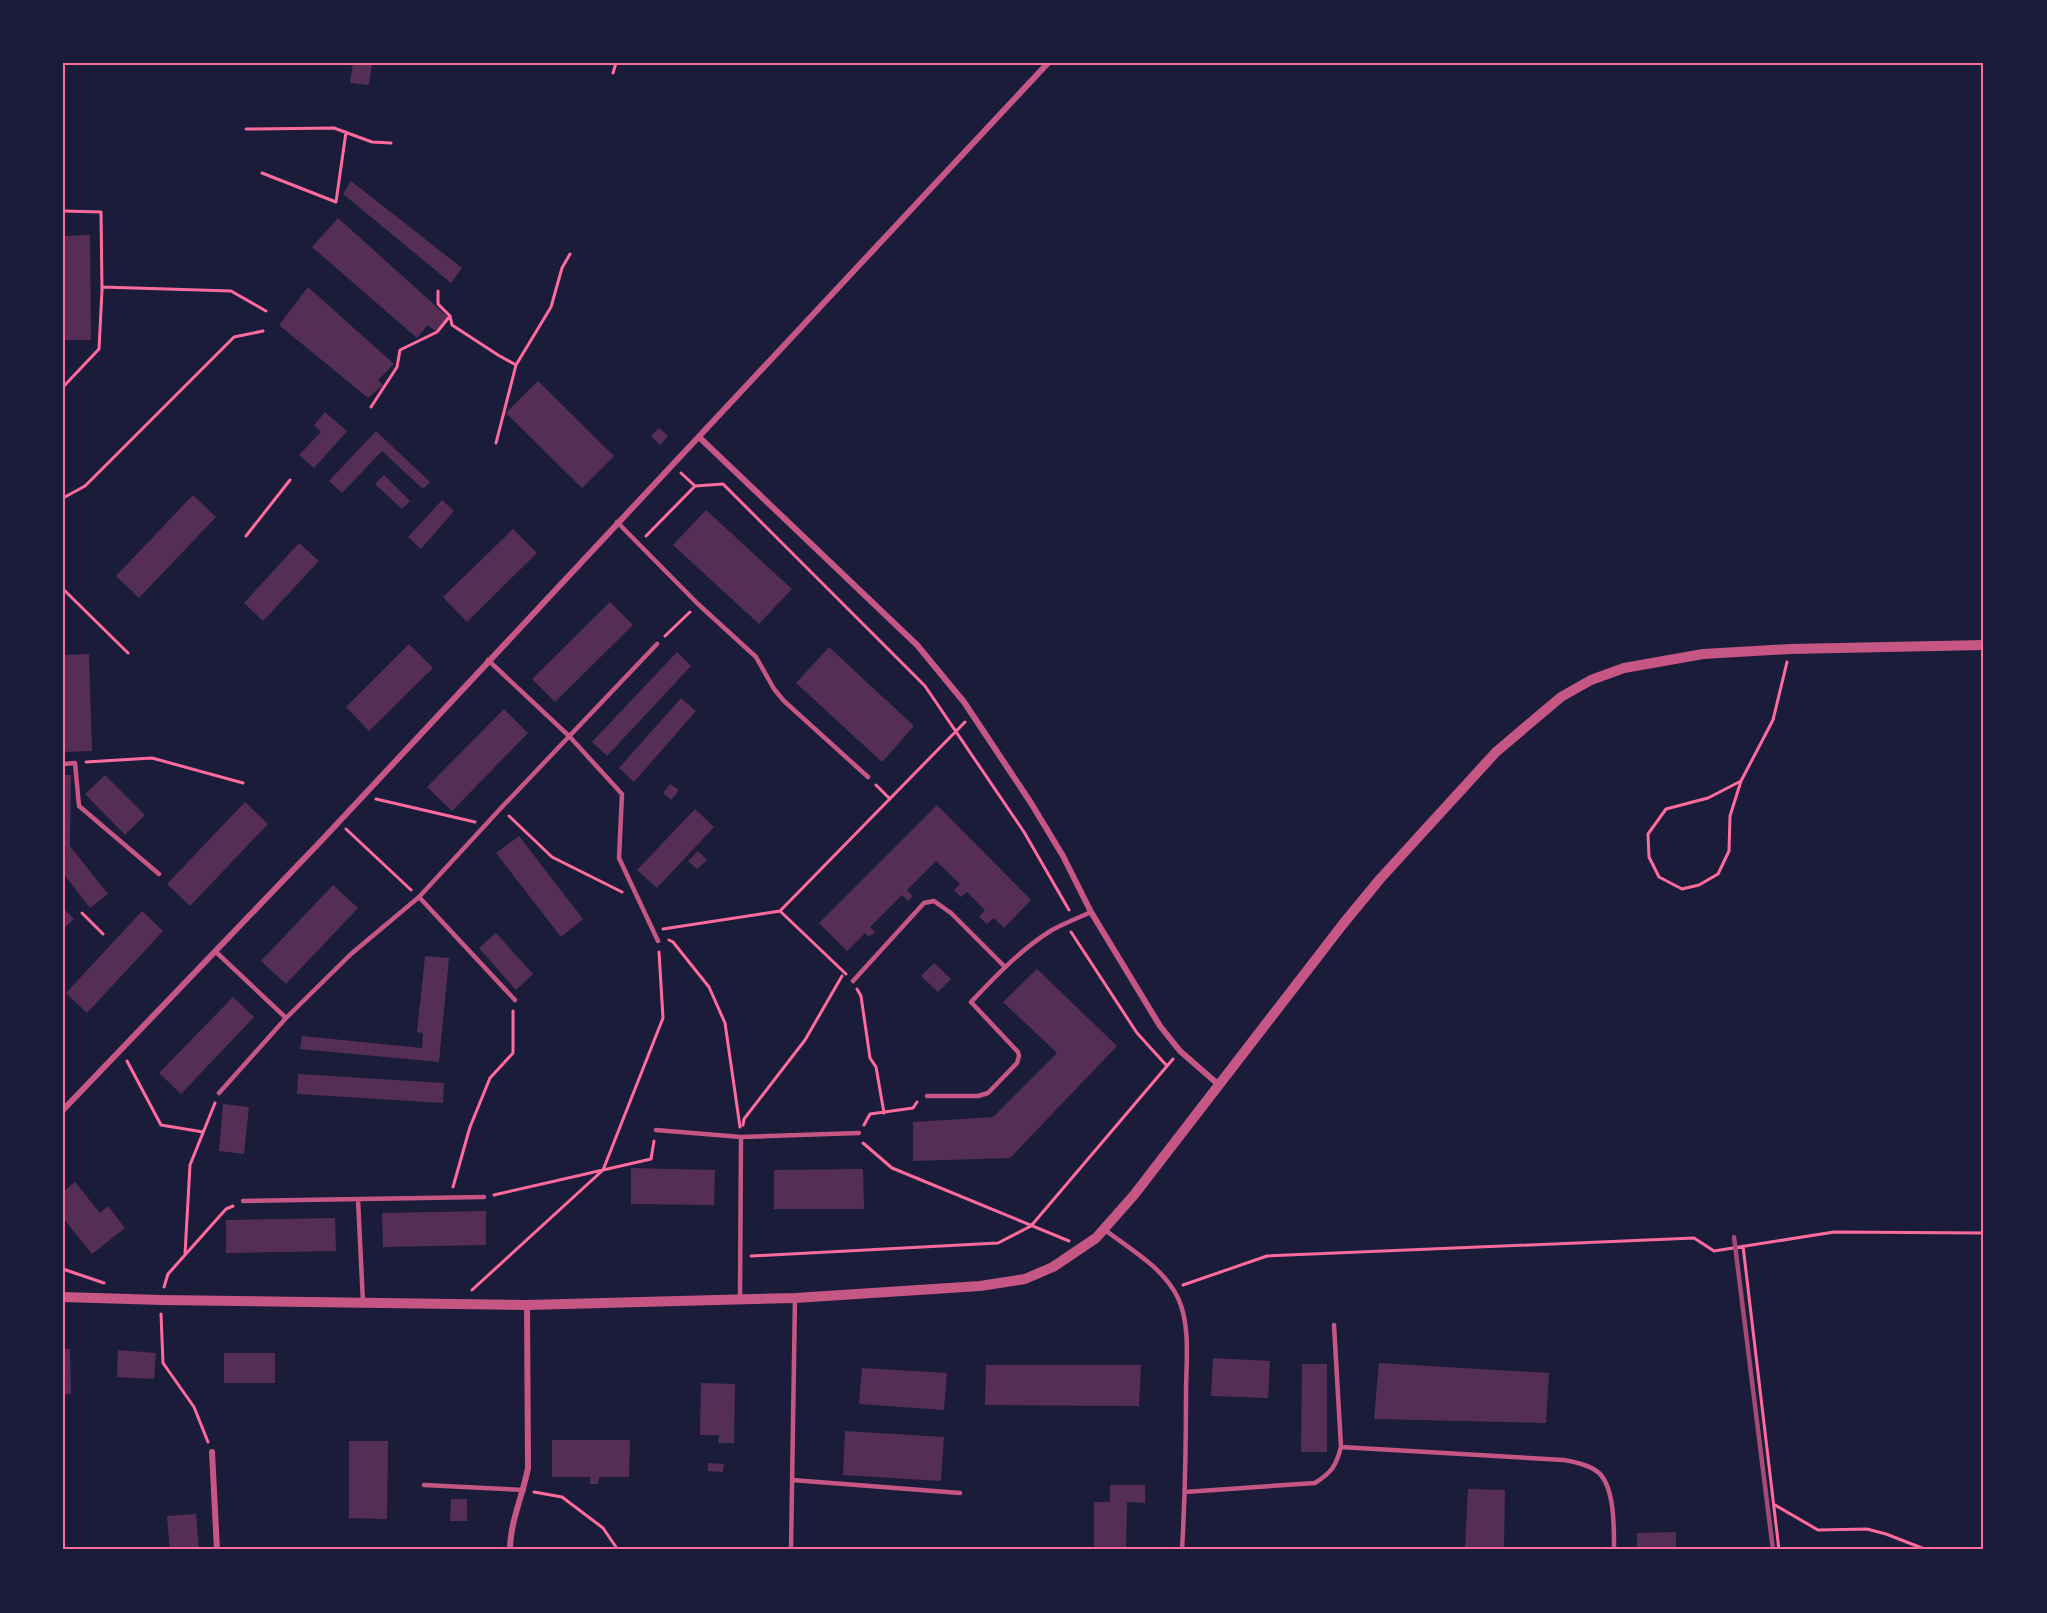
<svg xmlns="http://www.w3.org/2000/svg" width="2047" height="1613" viewBox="0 0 2047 1613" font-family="Overpass,sans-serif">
	<rect width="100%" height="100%" fill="#1b1b3a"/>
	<path fill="#542f53" d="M 353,63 L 372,63 L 369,85 L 350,83 Z
		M 351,181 L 462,268 L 451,283 L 343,194 Z
		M 338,218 L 448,317 L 435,331 L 428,325 L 417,338 L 312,247 Z
		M 90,235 L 91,340 L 63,340 L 63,236 Z
		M 308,287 L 394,364 L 378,380 L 383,385 L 368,398 L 279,325 Z
		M 538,381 L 614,456 L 582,488 L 506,413 Z
		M 325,412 L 347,431 L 314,468 L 299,455 L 321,432 L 314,425 Z
		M 659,428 L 668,436 L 660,445 L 651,436 Z
		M 376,431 L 430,482 L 423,489 L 382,451 L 342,493 L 329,481 Z
		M 384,475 L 410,501 L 402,509 L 375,484 Z
		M 193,495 L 216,517 L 139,598 L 116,576 Z
		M 442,500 L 454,511 L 421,549 L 408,537 Z
		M 706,510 L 792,589 L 759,624 L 673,545 Z
		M 513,529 L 537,553 L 467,622 L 443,597 Z
		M 299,543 L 319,561 L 263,621 L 244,603 Z
		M 610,602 L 633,625 L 555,702 L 532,679 Z
		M 409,644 L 433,668 L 369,731 L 346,707 Z
		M 829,647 L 914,726 L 882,762 L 796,683 Z
		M 677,652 L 691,666 L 607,756 L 592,742 Z
		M 89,654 L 92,751 L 63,752 L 63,655 Z
		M 681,698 L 696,711 L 634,782 L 619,768 Z
		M 504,709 L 528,733 L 452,811 L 427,787 Z
		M 63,775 L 71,775 L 70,846 L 108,894 L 90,908 L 63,873 Z
		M 105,775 L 145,815 L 125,835 L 85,794 Z
		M 670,784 L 679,790 L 671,800 L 663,793 Z
		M 245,802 L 268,824 L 190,906 L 167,884 Z
		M 937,805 L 1031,900 L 1004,928 L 994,918 L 987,924 L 979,917 L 985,910 L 967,892 L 961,897 L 954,890 L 960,884 L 936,861 L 907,890 L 913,896 L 908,901 L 902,895 L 870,927 L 875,932 L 869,937 L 865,933 L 847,951 L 819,923 Z
		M 695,809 L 714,827 L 657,888 L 637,870 Z
		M 519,836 L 583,919 L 561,937 L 496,853 Z
		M 698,851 L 707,860 L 697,869 L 688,861 Z
		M 333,885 L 358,908 L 286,984 L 261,961 Z
		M 63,908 L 74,919 L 63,929 Z
		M 142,911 L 163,931 L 87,1013 L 66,993 Z
		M 496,933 L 533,974 L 516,990 L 479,948 Z
		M 425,956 L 449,958 L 439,1062 L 300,1049 L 302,1036 L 422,1048 L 423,1033 L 417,1032 Z
		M 934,963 L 951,979 L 938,992 L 921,976 Z
		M 1037,969 L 1117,1046 L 1010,1158 L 913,1161 L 913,1122 L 993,1117 L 1057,1053 L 1003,1002 Z
		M 233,997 L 254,1017 L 181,1094 L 159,1073 Z
		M 298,1074 L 444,1083 L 443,1103 L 297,1094 Z
		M 223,1104 L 249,1107 L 244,1154 L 219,1151 Z
		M 631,1168 L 715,1170 L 714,1205 L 631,1204 Z
		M 863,1169 L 864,1209 L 774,1209 L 774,1170 Z
		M 75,1182 L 100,1213 L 108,1206 L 125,1228 L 92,1254 L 63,1218 L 63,1192 Z
		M 486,1211 L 486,1245 L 383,1247 L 382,1213 Z
		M 335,1218 L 336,1251 L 226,1253 L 226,1220 Z
		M 63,1349 L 70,1349 L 71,1394 L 63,1394 Z
		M 118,1350 L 156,1353 L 154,1379 L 117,1377 Z
		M 224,1353 L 275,1353 L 275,1383 L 224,1383 Z
		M 1213,1358 L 1270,1361 L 1268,1398 L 1211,1396 Z
		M 1379,1363 L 1549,1373 L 1546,1423 L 1374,1419 Z
		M 1302,1364 L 1327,1364 L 1327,1452 L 1301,1452 Z
		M 986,1365 L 1141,1365 L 1139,1406 L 985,1405 Z
		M 862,1368 L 947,1373 L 944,1410 L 859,1404 Z
		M 701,1383 L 735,1384 L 734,1443 L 718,1443 L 719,1435 L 700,1435 Z
		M 845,1431 L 944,1437 L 941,1481 L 843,1475 Z
		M 552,1440 L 630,1440 L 629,1477 L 599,1477 L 598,1484 L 590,1484 L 590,1477 L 552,1477 Z
		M 349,1441 L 388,1441 L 387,1519 L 349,1518 Z
		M 708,1463 L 724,1464 L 723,1472 L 708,1471 Z
		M 1110,1485 L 1145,1485 L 1145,1503 L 1127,1502 L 1126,1550 L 1094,1550 L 1094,1502 L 1110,1502 Z
		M 1468,1489 L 1505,1490 L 1504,1550 L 1465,1550 Z
		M 451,1499 L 467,1499 L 467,1521 L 450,1521 Z
		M 196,1514 L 199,1550 L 170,1550 L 167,1516 Z
		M 1676,1532 L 1676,1550 L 1637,1550 L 1637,1533 Z"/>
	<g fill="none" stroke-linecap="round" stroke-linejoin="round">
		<path stroke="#ff6b9d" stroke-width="3" d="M 613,73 L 616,63
			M 246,129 L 334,128 L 372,142 L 391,143
			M 262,173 L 336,202 L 346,132
			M 63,211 L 101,212 L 102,290 L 99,349 L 63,387
			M 102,287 L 231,291 L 266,311
			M 438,291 L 438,304 L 450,316 L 452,325 L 498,355 L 516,365
			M 371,407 L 397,367 L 400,350 L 437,332 L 450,316
			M 496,443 L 516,365 L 551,307 L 562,268 L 570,254
			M 681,473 L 695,486
			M 63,498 L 85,486 L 234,337 L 263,331
			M 246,536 L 290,480
			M 646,536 L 695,486 L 723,484 L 925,686 L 1024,832 L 1069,910
			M 63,589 L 128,653
			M 665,636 L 690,612
			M 86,762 L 152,758 L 243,783
			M 1741,781 L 1730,816 L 1729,851 L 1718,874 L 1699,885 L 1682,889 L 1659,877 L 1649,857 L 1648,834 L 1666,809 L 1708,798 L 1741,781 L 1773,720 L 1787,662
			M 876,785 L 890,799
			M 376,799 L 475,822
			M 509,816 L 552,857 L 622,892
			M 346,829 L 411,890
			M 82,913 L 103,934
			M 663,929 L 780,911
			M 1071,932 L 1137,1033 L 1167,1066
			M 669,940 L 673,942 L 709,987 L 725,1023 L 740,1127
			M 846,974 L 780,911 L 965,722
			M 857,989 L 861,996 L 870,1058 L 876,1067 L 884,1113
			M 127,1061 L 161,1125 L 203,1132
			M 743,1125 L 744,1119 L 805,1040 L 842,976
			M 864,1125 L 870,1114 L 913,1108 L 917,1102
			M 863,1143 L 892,1168 L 1069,1241
			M 453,1187 L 470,1127 L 490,1078 L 513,1053 L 513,1011
			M 494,1195 L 651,1159 L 654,1141
			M 1743,1246 L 1779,1550
			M 185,1254 L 190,1165 L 215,1103
			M 751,1256 L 998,1243 L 1031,1226 L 1173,1059
			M 63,1269 L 104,1283
			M 1183,1285 L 1267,1256 L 1694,1238 L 1714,1251 L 1834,1232 L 1984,1233
			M 164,1287 L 168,1274 L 226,1209 L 233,1206
			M 472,1290 L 603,1170 L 663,1018 L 659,952
			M 161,1314 L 163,1363 L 194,1407 L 208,1442
			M 534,1492 L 562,1497 L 603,1528 L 618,1550
			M 1775,1505 L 1818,1530 L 1867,1529 L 1886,1534 L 1927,1550"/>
		<path stroke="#c65784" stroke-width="4.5" d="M 617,522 L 698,604 L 756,657 L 774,689 L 784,701 L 868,777
			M 488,660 L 569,736 L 622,794 L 619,858 L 658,941
			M 63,764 L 75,763 L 79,806 L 159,874
			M 419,897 L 515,1000
			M 215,951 L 286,1018
			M 853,981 L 924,903 L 934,901 L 951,913 L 1005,967
			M 219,1093 L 286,1018 L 351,954 L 419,897 L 501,808 L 657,644
			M 927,1096 L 978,1096 L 988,1093 L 1017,1063 L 1019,1056 L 1018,1052 L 971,1002 C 996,976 1021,949 1052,930 C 1065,923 1078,918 1091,912
			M 656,1130 L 741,1137 L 859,1133
			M 358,1199 L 363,1303
			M 243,1201 L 484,1197
			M 1105,1230 C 1130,1249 1164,1268 1178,1298 C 1191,1326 1186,1364 1186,1394 C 1186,1446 1185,1498 1182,1550
			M 740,1299 L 741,1137
			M 1341,1447 L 1564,1460 C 1576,1462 1590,1465 1599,1473 C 1615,1488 1614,1530 1614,1550
			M 792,1480 L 960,1493
			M 424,1485 L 524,1490
			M 1185,1492 L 1315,1483 C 1332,1472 1336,1466 1341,1447 L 1334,1325
			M 791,1550 L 795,1298"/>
		<path stroke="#c65784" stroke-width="6" d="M 699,437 L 917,645 L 964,702 L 1031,803 L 1063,856 L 1091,912 L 1160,1026 L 1180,1051 L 1219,1085
			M 63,1110 L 321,841 L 1048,63
			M 212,1452 L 217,1550
			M 510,1550 C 510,1522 523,1495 528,1468 L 527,1305"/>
		<path stroke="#c65784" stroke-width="10" d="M 63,1297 L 161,1300 L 527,1305 L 795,1298 L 980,1286 L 1025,1279 L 1053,1267 L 1096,1238 L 1134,1195 L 1343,924 L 1380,879 L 1496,752 L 1561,697 L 1591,680 L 1624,668 L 1703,654 L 1790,649 L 1984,645"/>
		<path stroke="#a44b75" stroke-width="4.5" d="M 1734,1237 L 1773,1550"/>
	</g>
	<rect width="2047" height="1613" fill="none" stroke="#1b1b3a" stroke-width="129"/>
	<rect x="64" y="64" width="1918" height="1484" fill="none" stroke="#ff6b9d" stroke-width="2"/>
</svg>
